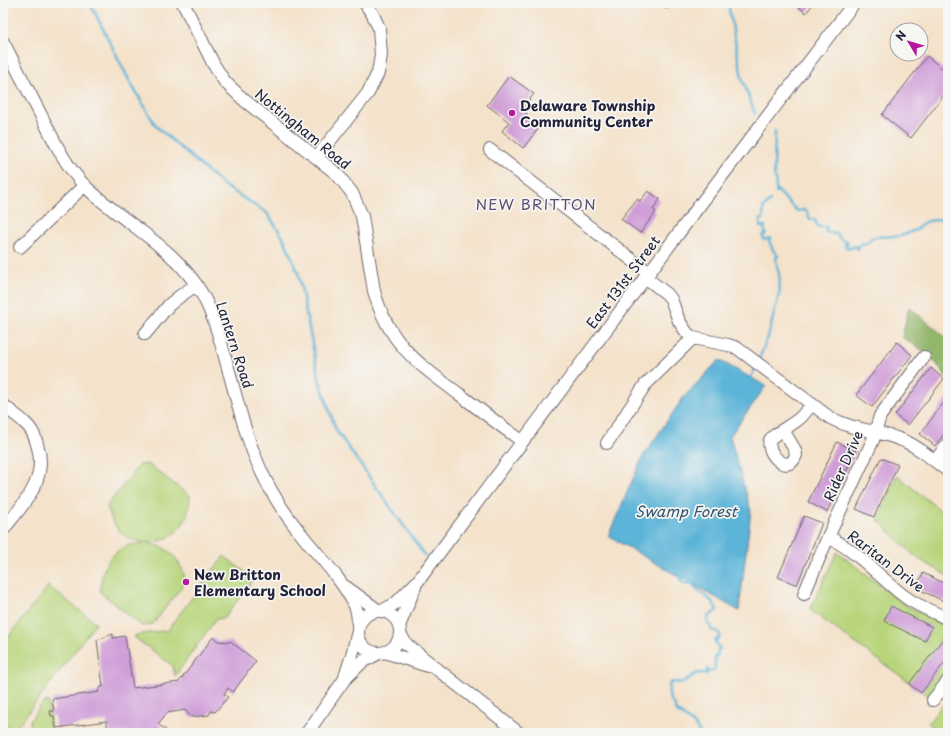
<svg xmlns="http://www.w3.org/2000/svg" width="951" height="736" viewBox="0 0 951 736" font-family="'Playpen Sans',sans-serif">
	<rect width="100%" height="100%" fill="#f6f6f2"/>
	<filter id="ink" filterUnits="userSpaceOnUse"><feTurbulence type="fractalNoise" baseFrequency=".025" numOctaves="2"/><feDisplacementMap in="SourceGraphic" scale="8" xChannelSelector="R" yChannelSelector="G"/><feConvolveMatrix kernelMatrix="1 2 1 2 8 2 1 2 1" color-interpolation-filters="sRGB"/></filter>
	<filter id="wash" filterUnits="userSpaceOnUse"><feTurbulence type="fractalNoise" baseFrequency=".012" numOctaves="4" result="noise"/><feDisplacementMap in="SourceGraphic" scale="16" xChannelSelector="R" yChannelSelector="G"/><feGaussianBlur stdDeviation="0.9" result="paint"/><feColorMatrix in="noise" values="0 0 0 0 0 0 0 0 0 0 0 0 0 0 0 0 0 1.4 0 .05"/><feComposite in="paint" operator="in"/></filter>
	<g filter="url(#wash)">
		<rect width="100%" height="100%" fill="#f4e2ca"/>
		<path fill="#b8d57b" stroke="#6d7c5b" d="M 148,464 L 190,496 C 189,517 183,532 162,540 C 157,542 152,542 147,543 C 151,544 155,545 159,546 C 175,552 182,566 186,581 L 153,624 L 142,626 L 100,592 C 101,570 107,554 129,545 C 134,544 140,544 145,543 C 141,542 136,541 132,540 C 117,533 111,521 107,506 L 139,465 Z
			M 897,475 L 948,517 L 948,576 L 917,558 L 878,520 Z
			M 837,552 L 905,605 L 948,627 L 948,669 L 928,696 L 810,610 Z
			M 224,556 L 254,579 L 224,618 L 216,619 L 175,676 L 173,666 L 134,637 L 136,635 L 169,630 L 171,625 Z
			M 48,586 L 96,623 L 14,731 L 3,723 L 3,644 Z
			M 948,698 L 948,733 L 942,733 L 928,723 Z
			M 48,701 L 51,733 L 31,733 L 30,720 L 43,703 Z"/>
		<path fill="#92b66b" stroke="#5a6c53" d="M 909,307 L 948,339 L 948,379 C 933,357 924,350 902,337 Z"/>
		<path fill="#5bb4d8" stroke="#3e6b8a" d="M 719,360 L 766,386 L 730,436 L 751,511 L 739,611 L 608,536 L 643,456 L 683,398 Z"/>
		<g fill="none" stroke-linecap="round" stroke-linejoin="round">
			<path stroke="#5bb4d8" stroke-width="2.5" d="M 90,3 L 130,82 L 156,126 L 223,185 L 267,213 L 284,239 L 298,272 L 319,379 L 336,430 L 425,556
				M 728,3 L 742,78 L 755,114
				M 775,131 L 774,170 C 774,178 777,185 776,193
				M 777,190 L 797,211 L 804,210 L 807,212 L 810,219 L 815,220 L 818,227 L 827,227 L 826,232 L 837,234 C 839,238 843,241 847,241 L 848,243 L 845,244 L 846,247 L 850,248 L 856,246 L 858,249 L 860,244 L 868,243 L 870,239 L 876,237 L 900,236 L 918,229 C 922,219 938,220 948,219
				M 759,359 L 768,337 L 780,290 L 779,287 C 782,276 776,268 776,258 L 778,256 L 773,250 L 769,241 L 771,238 L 764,240 L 763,236 L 766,233 L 764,229 L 765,226 L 760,227 L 760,220 L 763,219 C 763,215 764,211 763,208 L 770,201
				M 750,379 L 756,367
				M 681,575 L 680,580 L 685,584 L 691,584 C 699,593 713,598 717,610 L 708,617 L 708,624 L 712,627 L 711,630 L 716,631 L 720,634 L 720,637 L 715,641 L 720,649 L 717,651 L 718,655 L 715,657 L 715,668 L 711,672 L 707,669 L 707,674 C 692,670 693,679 683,682 C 678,683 676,681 670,683 C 668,691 668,701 675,705 L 675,710 L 694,724 L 700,733"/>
		</g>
		<g id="blocks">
			<path fill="#cf9dd8" d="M 659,3 L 672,3 L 667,9 Z
				M 796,3 L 814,3 L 806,13 L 795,4 Z
				M 927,56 L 948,73 L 948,90 L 911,138 L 882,115 Z
				M 509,76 L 534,94 L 525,105 L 528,122 L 538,129 L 523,148 L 502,131 L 509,122 L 487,105 Z
				M 648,191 L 660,199 L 653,210 L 656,212 L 640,233 L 621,219 L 637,199 L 640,201 Z
				M 897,342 L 912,355 L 872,407 L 856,395 Z
				M 931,368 L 944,379 L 908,425 L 895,415 Z
				M 948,397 L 948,429 L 935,446 L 920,434 Z
				M 837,442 L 856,451 L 827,512 L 808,502 Z
				M 881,458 L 898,465 L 874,517 L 856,509 Z
				M 804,516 L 822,523 L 797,585 L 778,577 Z
				M 923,573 L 948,585 L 948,603 L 916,588 Z
				M 891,606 L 932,627 L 925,641 L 884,621 Z
				M 948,632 L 948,658 L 921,693 L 909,684 Z
				M 113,634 L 113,638 L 125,636 L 133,688 L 179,682 L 213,637 L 218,641 L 229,642 L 230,641 L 256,661 L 233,692 L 228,688 L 224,694 L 228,697 L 215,712 L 211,711 L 209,715 L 191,717 L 185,710 L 167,713 L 158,724 L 167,731 L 165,733 L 110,733 L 109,727 L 107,727 L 107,721 L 56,728 L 54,716 L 51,716 L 50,711 L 54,711 L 52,699 L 99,692 L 98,691 L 102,686 L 103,687 L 97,640 Z"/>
		</g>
	</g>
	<g filter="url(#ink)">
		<use href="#blocks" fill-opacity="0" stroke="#6c656d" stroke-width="1"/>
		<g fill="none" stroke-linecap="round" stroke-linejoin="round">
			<defs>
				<path id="minor" d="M 183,3 L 214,65 L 225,82 L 244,100 L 337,174 L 352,193 L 362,216 L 374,291 C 388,343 417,363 459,394 C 480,410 501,426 522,441
					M 3,42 C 17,69 31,96 45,123 C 56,145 67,167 84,185 C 122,223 175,246 202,294 C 213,314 219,336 225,357 C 238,403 248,451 272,492 C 280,506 288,518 298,530 C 317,555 341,577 355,606 C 358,612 358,620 358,627
					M 490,150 L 649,273
					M 317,157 L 368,93 L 378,73 L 381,55 L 379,28 L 373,15 L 365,3
					M 20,247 L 85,185
					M 645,277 L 667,294 L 671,299 L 679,321 L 687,333 L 693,338 L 728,345 L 737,348 L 829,417 C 851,430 876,430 899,439 C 917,445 933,460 948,471
					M 145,334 L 169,305 L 180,296 L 196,285
					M 3,405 C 10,411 18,416 25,423 C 31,428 35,436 37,444 C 49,480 23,504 3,530
					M 783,430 L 795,450 L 796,455 C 788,477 765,452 770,440 C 772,435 794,424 800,418 C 804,414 808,409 812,404
					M 607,443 L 645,385 L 693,338
					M 935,461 L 948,444
					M 828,537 C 859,552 878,576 904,596 C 917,606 934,612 948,619
					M 346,587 L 379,611
					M 804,594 L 828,537 L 873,440 L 880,416 L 924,357
					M 382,611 L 396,603 L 418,581 L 696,210 L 854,3
					M358 632a21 21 0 1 1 42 0a21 21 0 1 1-42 0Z
					M 399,626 L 415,587
					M 400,634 L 407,645 L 437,669 L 519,733
					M 385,652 L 428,666
					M 345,677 L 352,655 L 358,631
					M 933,700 L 948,681
					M 307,733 L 344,680 L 362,662 L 379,653"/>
			</defs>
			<use href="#minor" stroke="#6c656d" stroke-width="14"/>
			<use href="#minor" stroke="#fff" stroke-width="12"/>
		</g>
	</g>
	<g fill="#b5179e" stroke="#f6f6f2" stroke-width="1.5">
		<circle cx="512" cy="113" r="4"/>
		<circle cx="186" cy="582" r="4"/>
	</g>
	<g text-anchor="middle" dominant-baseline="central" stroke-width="3.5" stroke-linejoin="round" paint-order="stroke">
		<g font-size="14" font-weight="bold" fill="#22223b" stroke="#f6f6f2" text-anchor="start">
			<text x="520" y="105">Delaware Township<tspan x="520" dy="16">Community Center</tspan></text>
			<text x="194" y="574">New Britton<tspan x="194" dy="16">Elementary School</tspan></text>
		</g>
		<g font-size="14" fill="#22223b" stroke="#f6f6f2">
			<text transform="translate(303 129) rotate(39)">Nottingham Road</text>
			<text transform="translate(623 282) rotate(-53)">East 131st Street</text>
			<text transform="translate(235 345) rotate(72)">Lantern Road</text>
			<text transform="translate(843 466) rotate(-66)">Rider Drive</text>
			<text transform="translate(886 561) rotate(37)">Raritan Drive</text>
		</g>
		<g font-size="15" letter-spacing="1" fill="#5f4d72" stroke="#f6f6f2">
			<text x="536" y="203">NEW BRITTON</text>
		</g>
		<g font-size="15" font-style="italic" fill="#365572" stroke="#f6f6f2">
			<text x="686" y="510">Swamp Forest</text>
		</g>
	</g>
	<rect width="951" height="736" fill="none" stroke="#f6f6f2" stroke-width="16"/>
	<g transform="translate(909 42) rotate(308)"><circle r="19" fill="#f6f6f2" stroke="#a1a1a9"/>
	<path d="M0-3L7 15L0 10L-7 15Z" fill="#b5179e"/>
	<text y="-6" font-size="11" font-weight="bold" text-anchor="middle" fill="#22223b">N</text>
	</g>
</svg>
